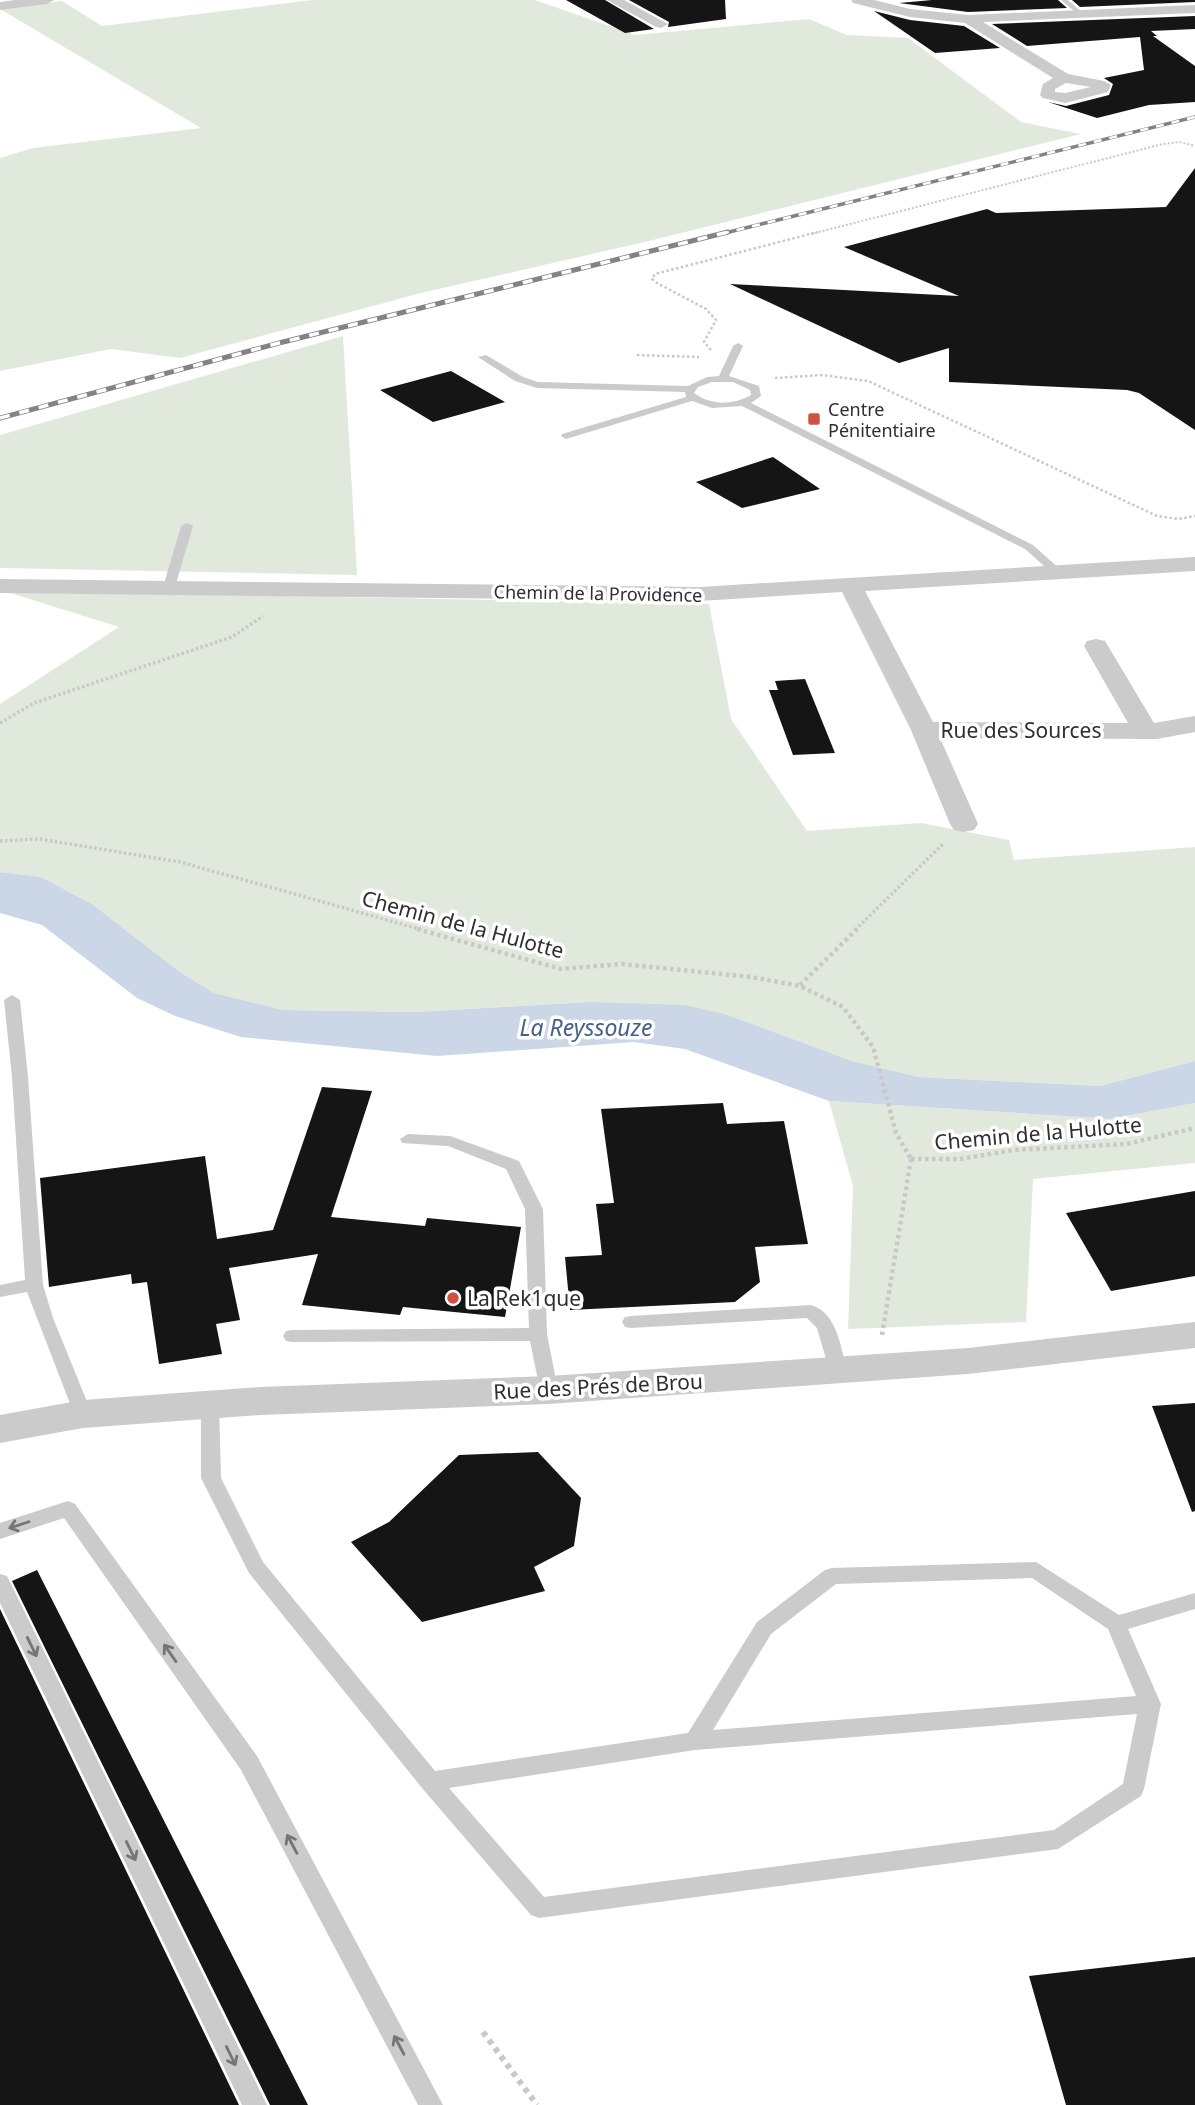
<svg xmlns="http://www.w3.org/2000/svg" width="1195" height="2105" viewBox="0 0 1195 2105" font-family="'Noto Sans',sans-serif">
	<rect width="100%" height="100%" fill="#fff"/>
	<path fill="#e1e9dd" d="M 312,0 L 535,0 L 635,35 L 809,19 L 847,35 L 908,38 L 1021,122 L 1081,134 L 649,241 L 421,293 L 180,358 L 111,349 L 0,371 L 0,158 L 33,148 L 201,128 L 0,9 L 62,1 L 102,26 Z
		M 343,336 L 357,575 L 0,568 L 0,435 Z
		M 4,591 L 709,604 L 731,719 L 807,831 L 921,823 L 1009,840 L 1014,860 L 1195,847 L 1195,1061 L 1100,1086 L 919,1077 L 852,1061 L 728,1015 L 589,1002 L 417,1012 L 283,1010 L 214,993 L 180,972 L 92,904 L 41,877 L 0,872 L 0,704 L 119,627 Z
		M 829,1101 L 1110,1119 L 1195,1103 L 1195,1163 L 1033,1179 L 1026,1322 L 848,1329 L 853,1186 Z"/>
	<path fill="#cbd7e7" d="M 0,872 L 41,877 L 92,904 L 180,972 L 214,993 L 283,1010 L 417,1012 L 589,1002 L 685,1005 L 728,1015 L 852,1061 L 919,1077 L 1100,1086 L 1195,1061 L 1195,1103 L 1110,1119 L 829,1101 L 685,1049 L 634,1042 L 437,1056 L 241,1037 L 175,1016 L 137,998 L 42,925 L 0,913 Z"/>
	<path fill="#151515" d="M 566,0 L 605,0 L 654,29 L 625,33 Z
		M 629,0 L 725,0 L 726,19 L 668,27 L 669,22 Z
		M 932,0 L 1058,0 L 1067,8 L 968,12 L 899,3 Z
		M 1072,0 L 1195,0 L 1195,2 L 1080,7 Z
		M 874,11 L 910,20 L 964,26 L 1000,48 L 935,53 Z
		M 1195,16 L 1195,29 L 1151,31 L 1157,36 L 1153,36 L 1195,66 L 1195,102 L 1149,105 L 1097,118 L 1048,102 L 1066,106 L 1109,95 L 1113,84 L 1104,78 L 1144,70 L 1140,37 L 1027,46 L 992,24 Z
		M 1195,168 L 1195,430 L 1139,393 L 1127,390 L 949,382 L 949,348 L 899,363 L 730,284 L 959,296 L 844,247 L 987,209 L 996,213 L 1166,207 Z
		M 451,371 L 505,402 L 433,422 L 380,390 Z
		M 773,457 L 820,489 L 742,508 L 696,482 Z
		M 805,679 L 835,753 L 793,755 L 769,690 L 778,690 L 775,681 Z
		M 322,1087 L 372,1091 L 331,1217 L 425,1226 L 427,1218 L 521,1227 L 505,1317 L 403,1307 L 400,1315 L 302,1305 L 318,1254 L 229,1268 L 240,1320 L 216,1324 L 222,1354 L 159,1364 L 147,1282 L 132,1284 L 131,1274 L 49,1287 L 40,1178 L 205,1156 L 217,1239 L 273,1230 Z
		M 723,1103 L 727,1124 L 784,1121 L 808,1244 L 755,1247 L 760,1282 L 735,1302 L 570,1310 L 565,1257 L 602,1255 L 596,1204 L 614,1203 L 601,1109 Z
		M 1195,1191 L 1195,1276 L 1111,1291 L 1066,1213 Z
		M 1195,1403 L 1195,1511 L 1192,1512 L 1152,1406 Z
		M 538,1452 L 581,1498 L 574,1546 L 534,1567 L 545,1591 L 422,1622 L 351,1542 L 389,1522 L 459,1455 Z
		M 37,1570 L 308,2105 L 270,2105 L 12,1581 Z
		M 0,1609 L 239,2105 L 0,2105 Z
		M 1195,1957 L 1195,2105 L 1066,2105 L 1029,1976 Z"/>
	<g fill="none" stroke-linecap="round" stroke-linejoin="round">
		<path stroke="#c8c8c8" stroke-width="2" stroke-dasharray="2 2" stroke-linecap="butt" d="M 811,234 L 1163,144 L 1179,142 L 1195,146"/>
		<path stroke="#c8c8c8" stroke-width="2.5" stroke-dasharray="2.5 2.5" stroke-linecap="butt" d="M 711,350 L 704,342 L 716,320 L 706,309 L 657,283 L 652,279 L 655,274 L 818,232
			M 637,355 L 699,357
			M 775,378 L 822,375 L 868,381 L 1157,516 L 1178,519 L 1195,516"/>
		<path stroke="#c8c8c8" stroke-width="3.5" stroke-dasharray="2.5 2.5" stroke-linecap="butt" d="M 0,723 L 34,703 L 232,637 L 263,616
			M 0,841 L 39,839 L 180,862 L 423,930
			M 855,930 L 943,844"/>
		<path stroke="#c8c8c8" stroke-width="4.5" stroke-dasharray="3.5 3.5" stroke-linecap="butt" d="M 417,929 L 561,969 L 622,964 L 751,977 L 800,986 L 843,1007 L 873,1047 L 896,1133 L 911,1159
			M 800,985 L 857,929
			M 911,1159 L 960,1159 L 1014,1150 L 1127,1144 L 1195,1128
			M 882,1335 L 911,1159"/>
		<path stroke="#c8c8c8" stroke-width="6" stroke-dasharray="5 5" stroke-linecap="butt" d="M 483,2032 L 537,2105"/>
		<path fill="#cbcbcb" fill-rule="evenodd" d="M 1061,0 L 1068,0 L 1084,14 L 1079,15 Z
			M 738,343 L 743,346 L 729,376 L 759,386 L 761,396 L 751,403 L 1033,545 L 1062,571 L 1062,575 L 1054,575 L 1025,549 L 742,406 L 712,408 L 692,401 L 566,439 L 561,436 L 562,434 L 686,397 L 685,392 L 537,388 L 515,381 L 478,357 L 486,355 L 523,377 L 538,382 L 688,386 L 707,377 L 719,376 L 733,346 ZM 712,382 L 733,382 L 750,390 L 751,395 C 734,405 711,406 694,393 L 698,387 Z
			M 187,523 L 193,526 L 175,587 L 173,589 L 165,589 L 163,587 L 181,526 Z
			M 12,995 L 20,1000 L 28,1077 L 43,1285 L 53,1318 L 92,1414 L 90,1419 L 83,1421 L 76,1419 L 74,1414 L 27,1292 L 0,1297 L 0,1285 L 25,1280 L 12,1077 L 4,1000 Z
			M 408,1134 L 450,1136 L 519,1161 L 543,1209 L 547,1334 L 558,1390 L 556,1395 L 549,1397 L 542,1395 L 540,1390 L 530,1341 L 292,1342 L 286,1341 L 283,1336 L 286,1331 L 292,1330 L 529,1328 L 525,1209 L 506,1169 L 448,1146 L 402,1143 L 400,1139 Z
			M 811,1305 C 837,1312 841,1348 847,1371 L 845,1376 L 831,1376 L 817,1328 L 807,1318 L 631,1328 L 625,1327 L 622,1322 L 625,1317 L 631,1316 Z
			M 210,1397 L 217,1399 L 219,1404 L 221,1478 L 263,1562 L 435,1771 L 688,1733 L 757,1622 L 825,1570 L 832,1568 L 1036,1562 L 1119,1615 L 1195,1593 L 1195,1609 L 1128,1629 L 1161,1704 L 1144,1789 L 1141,1796 L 1058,1849 L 539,1918 L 531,1915 L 422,1788 L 249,1573 L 201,1478 L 201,1404 L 203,1399 ZM 1032,1578 L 1108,1629 L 1136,1696 L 713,1730 L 771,1634 L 836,1584 ZM 1137,1714 L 1123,1784 L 1054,1830 L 544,1897 L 449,1788 L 695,1750 Z
			M 68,1501 L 75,1504 L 257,1756 L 443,2105 L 418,2105 L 241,1770 L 64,1518 L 0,1539 L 0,1523 Z
			M 0,1574 L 7,1576 L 10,1582 L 267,2105 L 242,2105 L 0,1603 Z"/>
		<path fill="#cbcbcb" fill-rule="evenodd" d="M 15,0 L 54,0 L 47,4 L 0,10 L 0,2 Z
			M 607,0 L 624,0 L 668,24 L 661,28 L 656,27 Z
			M 851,0 L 874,0 L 910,9 L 968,15 L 1195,5 L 1195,13 L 983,22 L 1068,74 L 1104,81 L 1111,85 L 1108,92 L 1065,103 L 1043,98 L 1040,95 L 1043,84 L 1053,78 L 965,23 L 910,17 L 853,3 ZM 1066,83 L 1091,87 L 1065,93 L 1055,92 L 1055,89 Z
			M 1195,557 L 1195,571 L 865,591 L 933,722 L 1128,723 L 1084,646 L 1087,641 L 1096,639 L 1105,641 L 1108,646 L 1154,723 L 1195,716 L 1195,732 L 1157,739 L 940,738 L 978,824 L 974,830 L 964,832 L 954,830 L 950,824 L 911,730 L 842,592 L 700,601 L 0,593 L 0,579 L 700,587 Z
			M 1195,1322 L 1195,1348 L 968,1374 L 549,1404 L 261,1415 L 83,1428 L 0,1443 L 0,1415 L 83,1400 L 261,1387 L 549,1376 L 968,1348 Z"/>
		<defs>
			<path id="rail-far1" d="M 721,234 L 1195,117"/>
			<path id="rail" d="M 0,418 L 279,343 L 728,232"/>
		</defs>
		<use href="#rail-far1" stroke="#838383" stroke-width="3.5"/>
		<use href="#rail" stroke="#838383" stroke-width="5"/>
		<use href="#rail-far1" stroke="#fff" stroke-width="2.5" stroke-dasharray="8" stroke-linecap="butt"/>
		<use href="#rail" stroke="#fff" stroke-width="3.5" stroke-dasharray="10" stroke-linecap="butt"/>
	</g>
	<defs><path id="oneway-shaft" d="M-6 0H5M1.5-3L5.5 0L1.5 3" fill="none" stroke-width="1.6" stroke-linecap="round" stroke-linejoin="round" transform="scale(1.75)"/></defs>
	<g stroke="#757575">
		<use href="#oneway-shaft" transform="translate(19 1525) rotate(162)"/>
		<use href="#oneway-shaft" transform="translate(32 1647) rotate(64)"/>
		<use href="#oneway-shaft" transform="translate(170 1653) rotate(-125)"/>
		<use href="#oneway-shaft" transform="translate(292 1844) rotate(-118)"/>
		<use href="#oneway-shaft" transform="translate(131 1851) rotate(64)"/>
		<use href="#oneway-shaft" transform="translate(399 2045) rotate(-118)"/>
		<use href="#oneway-shaft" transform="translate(231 2056) rotate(64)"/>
	</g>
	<g fill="#d05244" stroke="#fff" stroke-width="2.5">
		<rect x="807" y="412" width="14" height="14" rx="3.5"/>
		<circle cx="453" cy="1298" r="7"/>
	</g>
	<g text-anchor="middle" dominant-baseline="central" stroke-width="7" stroke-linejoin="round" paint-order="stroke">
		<g font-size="18" fill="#2e2e2e" stroke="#fff" text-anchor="start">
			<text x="828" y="409">Centre<tspan x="828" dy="21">Pénitentiaire</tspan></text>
		</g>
		<g font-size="18" fill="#2e2e2e" stroke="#fff">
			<text transform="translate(598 593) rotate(1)">Chemin de la Providence</text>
		</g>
		<g font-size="21" fill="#2e2e2e" stroke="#fff">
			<text x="1021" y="730">Rue des Sources</text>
			<text transform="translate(463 924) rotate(15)">Chemin de la Hulotte</text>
			<text transform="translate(1038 1133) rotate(-5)">Chemin de la Hulotte</text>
			<text transform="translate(598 1386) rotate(-3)">Rue des Prés de Brou</text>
		</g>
		<g font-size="21" fill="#2e2e2e" stroke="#fff" text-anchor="start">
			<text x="467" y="1298">La Rek1que</text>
		</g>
		<g font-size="23" font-style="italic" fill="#456286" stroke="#fff">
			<text x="586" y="1027">La Reyssouze</text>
		</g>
	</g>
</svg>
